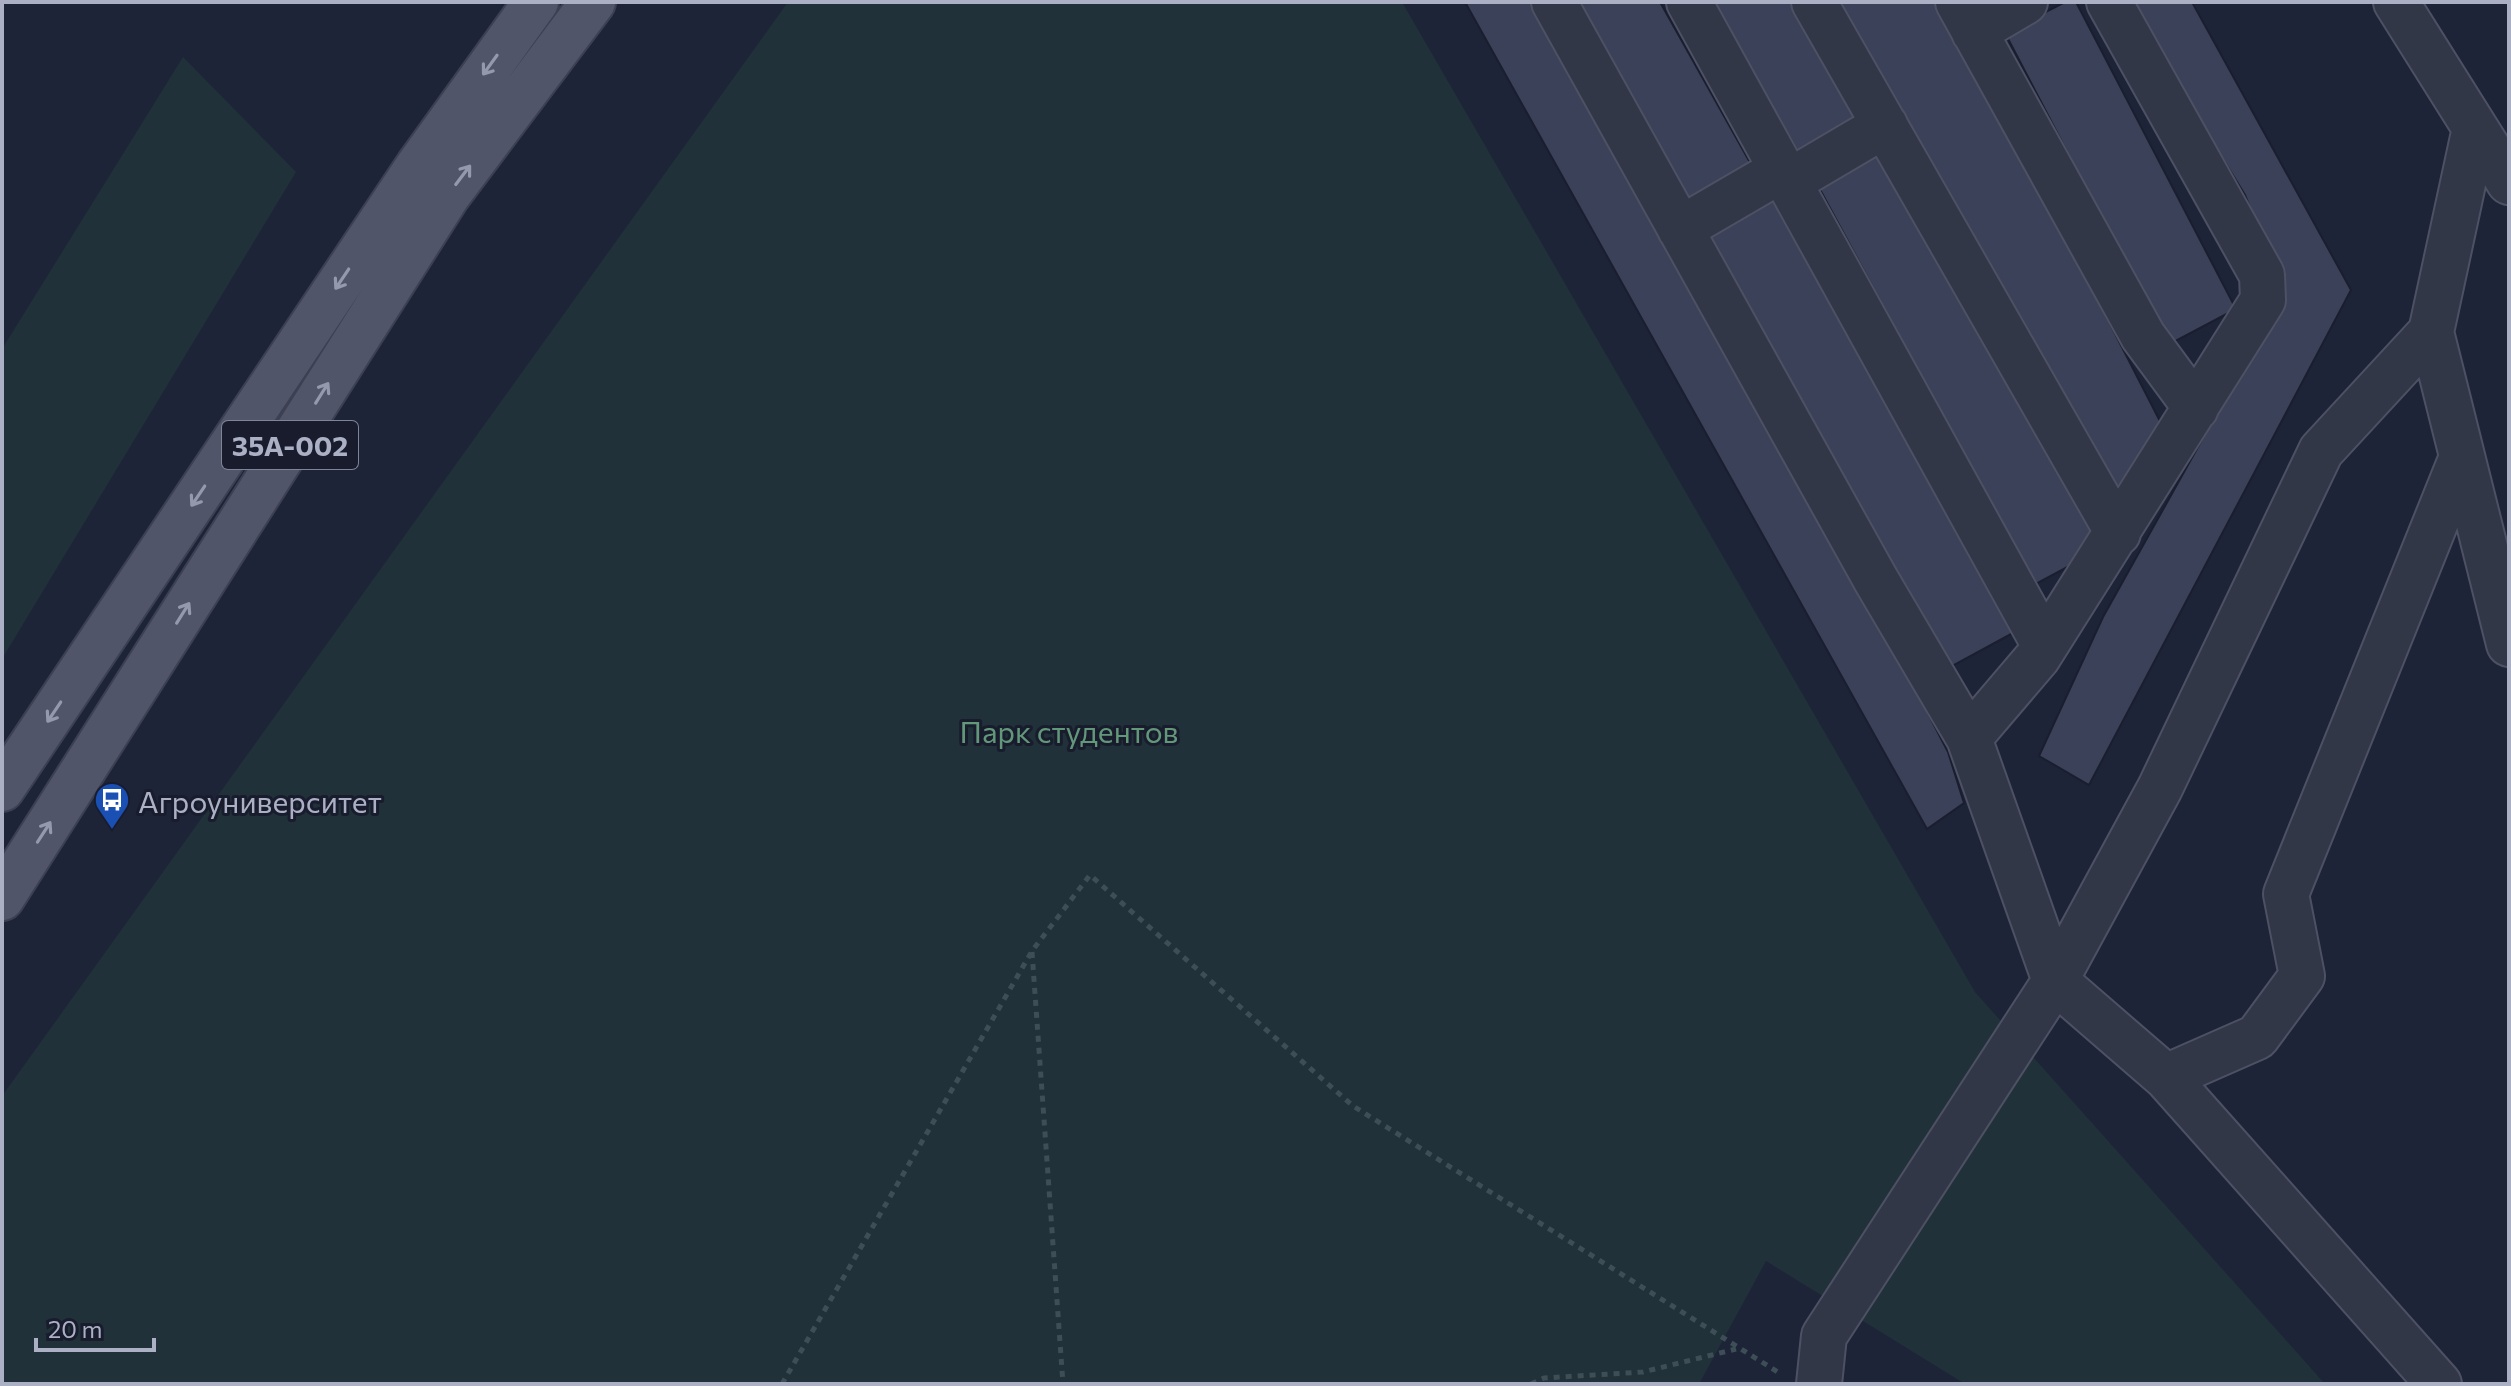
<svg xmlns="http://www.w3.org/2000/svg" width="2511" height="1386" viewBox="0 0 2511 1386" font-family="Commissioner,sans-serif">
	<rect width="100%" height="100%" fill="#1e2438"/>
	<path fill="#203139" d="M 788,2 L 1402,2 L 1975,992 L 2325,1384 L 1965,1384 L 1766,1261 L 1699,1384 L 2,1384 L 2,1096 Z
		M 183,57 L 296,172 L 2,659 L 2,349 Z"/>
	<path fill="#3a4158" stroke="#1a1e2f" stroke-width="2" d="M 1465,2 L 1537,2 L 1855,572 L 1948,752 L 1964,803 L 1927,829 Z
		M 1573,2 L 1660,2 L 1752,166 L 1685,203 Z
		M 1712,2 L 1801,2 L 1869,120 L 1802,159 Z
		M 1838,2 L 1937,2 L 2013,135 L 2163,427 L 2114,492 Z
		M 2065,2 L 2076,2 L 2236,309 L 2168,345 L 2005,33 Z
		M 2127,2 L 2192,2 L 2351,290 L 2089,785 L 2039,756 L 2103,617 L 2284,293 L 2245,195 Z
		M 1883,148 L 2101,549 L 2034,585 L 1817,184 Z
		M 1776,199 L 2013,633 L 1945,670 L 1707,237 Z"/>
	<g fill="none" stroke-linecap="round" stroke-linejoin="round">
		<defs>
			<path id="minor" d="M 1554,2 L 1876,580 L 1969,738
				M 1689,2 L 2045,646
				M 1814,2 L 2118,533
				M 1958,2 L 2143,336 L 2196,408
				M 2396,2 L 2509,182
				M 1974,32 L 2025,2
				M 2475,128 L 2431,332 L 2509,644
				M 1790,181 L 1885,125
				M 1680,229 L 1783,169
				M 2166,1077 L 2055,981 L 2160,788 L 2321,451 L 2431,332
				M 1819,1384 L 1824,1336 L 2055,981 L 1969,738 L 2038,657 L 2263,300 L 2262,275 L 2109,2
				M 2439,1384 L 2166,1077 L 2257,1037 L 2302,976 L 2286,894 L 2462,457"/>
			<path id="major" d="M 2,789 L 418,166 L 536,2
				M 2,898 L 448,195 L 593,2"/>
		</defs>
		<use href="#minor" stroke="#4d5163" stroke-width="48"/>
		<use href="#major" stroke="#3c4052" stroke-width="48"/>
		<path stroke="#3e4e57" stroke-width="5" stroke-dasharray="6 6" stroke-linecap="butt" d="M 1032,952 L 1063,1384
			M 782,1384 L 1032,951 L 1090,875 L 1353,1106 L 1781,1374
			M 1531,1384 L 1544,1378 L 1643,1372 L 1736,1349"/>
		<use href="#minor" stroke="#323748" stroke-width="44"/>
		<use href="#major" stroke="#505569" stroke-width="44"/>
	</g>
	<defs><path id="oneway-shaft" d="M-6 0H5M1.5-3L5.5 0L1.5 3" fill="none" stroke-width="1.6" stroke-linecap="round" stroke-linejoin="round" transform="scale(2)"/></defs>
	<g stroke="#9599ae">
		<use href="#oneway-shaft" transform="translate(490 65) rotate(126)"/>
		<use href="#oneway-shaft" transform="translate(463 175) rotate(-53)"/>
		<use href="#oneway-shaft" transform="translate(342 279) rotate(124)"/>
		<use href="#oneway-shaft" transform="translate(322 393) rotate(-58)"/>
		<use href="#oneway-shaft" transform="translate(198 496) rotate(124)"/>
		<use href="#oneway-shaft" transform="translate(183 613) rotate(-58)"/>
		<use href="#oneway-shaft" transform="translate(54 712) rotate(124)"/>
		<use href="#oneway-shaft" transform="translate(44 832) rotate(-57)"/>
	</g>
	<defs>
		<symbol id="bus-pin" viewBox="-11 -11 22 30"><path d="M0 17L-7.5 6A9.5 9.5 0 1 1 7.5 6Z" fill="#1a4fb4" stroke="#181c2d"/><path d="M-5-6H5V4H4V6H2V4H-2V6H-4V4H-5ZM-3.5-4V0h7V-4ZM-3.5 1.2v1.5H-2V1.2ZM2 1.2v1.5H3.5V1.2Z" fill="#fff"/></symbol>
	</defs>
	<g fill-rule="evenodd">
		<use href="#bus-pin" x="92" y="780" width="40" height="54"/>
	</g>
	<g text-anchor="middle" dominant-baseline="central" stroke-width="6" stroke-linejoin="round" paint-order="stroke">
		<rect fill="#181c2d" stroke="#808497" stroke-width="2" x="222" y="421" width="136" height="48" rx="6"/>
		<g font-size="28" font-weight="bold" fill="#acb0c5">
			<text x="290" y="445">35А-002</text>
		</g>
		<g font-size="30" fill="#62977a" stroke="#181c2d">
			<text x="1069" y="730">Парк студентов</text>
		</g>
		<g font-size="30" fill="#acb0c5" stroke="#181c2d" text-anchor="start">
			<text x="138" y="800">Агроуниверситет</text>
		</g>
	</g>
	<rect width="2511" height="1386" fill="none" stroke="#acb0c5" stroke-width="8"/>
	<path d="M36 1338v12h118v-12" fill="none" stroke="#acb0c5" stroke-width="4"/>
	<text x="48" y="1338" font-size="24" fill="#acb0c5" stroke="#181c2d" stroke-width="6" paint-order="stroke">20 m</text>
</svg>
